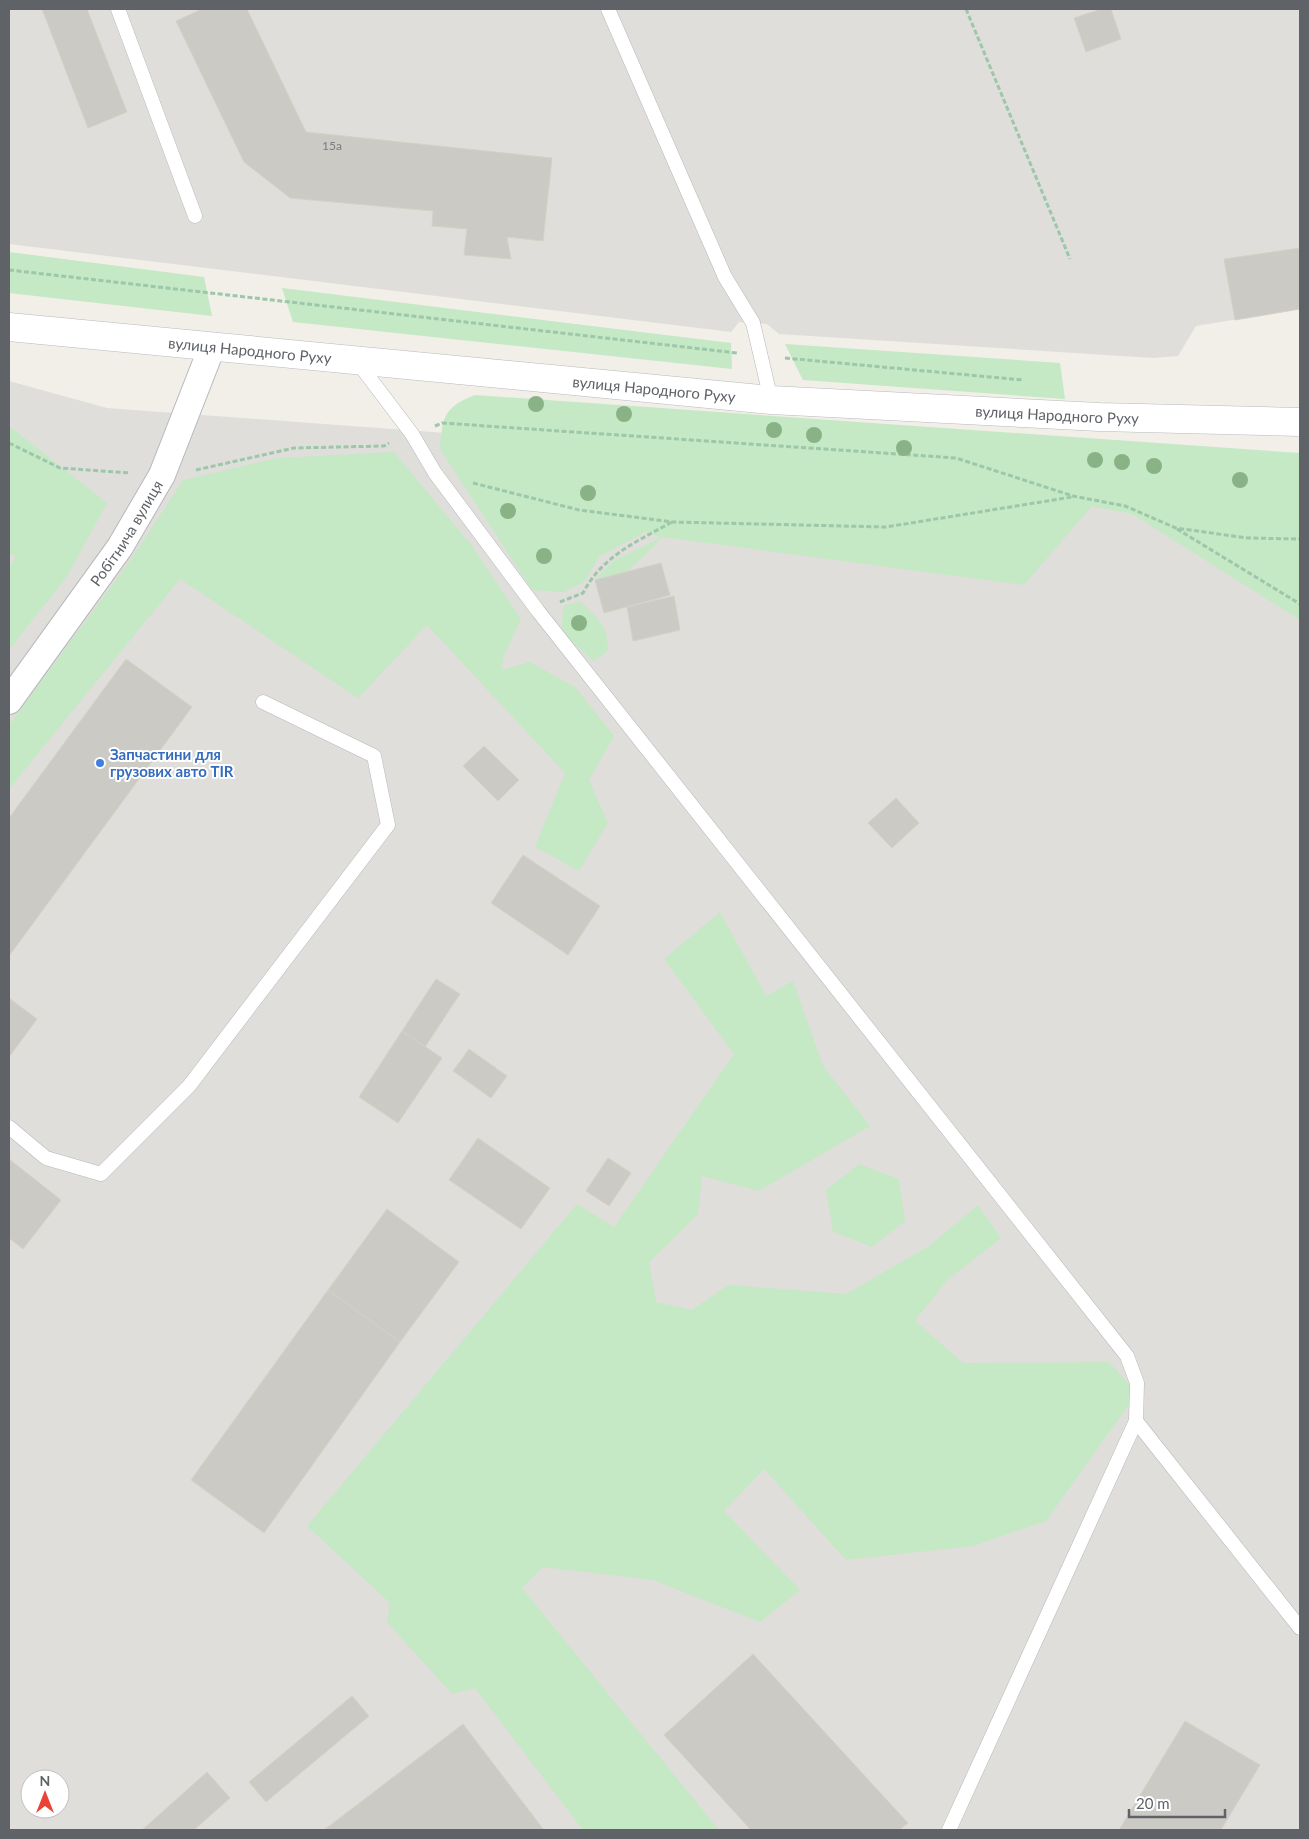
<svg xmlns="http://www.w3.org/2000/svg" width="1309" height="1839" viewBox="0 0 1309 1839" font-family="Lato,sans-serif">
	<rect width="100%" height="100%" fill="#f1efe8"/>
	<path fill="#e0deda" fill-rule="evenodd" d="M 9,9 L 1300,9 L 1300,309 L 1196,326 L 1178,356 L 1153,358 L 779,334 L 767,324 L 739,322 L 731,332 L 9,244 Z
		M 9,381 L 107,408 L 1300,496 L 1300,1830 L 9,1830 ZM 30,1779 L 60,1779 L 60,1809 L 30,1809 Z"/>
	<path fill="#c5e8c5" d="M 9,252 L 204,277 L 212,316 L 9,293 Z
		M 282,288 L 731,343 L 732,369 L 293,322 Z
		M 785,344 L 1060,363 L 1065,399 L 803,380 Z
		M 475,395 L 1300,453 L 1300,620 L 1132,514 L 1092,506 L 1024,585 L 663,537 L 627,572 L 595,580 L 613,561 L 662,537 L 645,532 L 599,557 L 584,582 L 564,592 L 532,590 L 440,449 C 442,417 444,407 475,395 Z
		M 9,426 L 107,503 L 68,575 L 9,650 L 9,567 L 16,557 L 9,553 Z
		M 394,452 L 472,546 L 521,619 L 503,657 L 502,670 L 530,662 L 575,687 L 614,736 L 589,780 L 608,823 L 579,871 L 535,847 L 565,773 L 427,625 L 358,698 L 180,579 L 9,789 L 9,725 L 132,558 L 183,480 L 277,458 Z
		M 580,601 C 598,618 608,625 608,651 L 593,661 L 561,630 L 564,606 Z
		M 720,912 L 766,996 L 793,981 L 823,1066 L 870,1126 L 759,1191 L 702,1176 L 698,1214 L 649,1262 L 656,1302 L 692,1310 L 728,1285 L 846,1294 L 929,1246 L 978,1205 L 1001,1238 L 946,1281 L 915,1321 L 963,1363 L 1109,1362 L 1137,1393 L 1046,1521 L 973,1546 L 846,1560 L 764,1469 L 724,1511 L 800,1590 L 760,1622 L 653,1580 L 543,1567 L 522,1588 L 719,1830 L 583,1830 L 475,1688 L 452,1694 L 387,1622 L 390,1603 L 307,1526 L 577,1204 L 614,1227 L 734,1054 L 664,959 Z
		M 859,1164 L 899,1179 L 905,1221 L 872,1247 L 833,1232 L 826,1190 Z"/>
	<path fill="#cccac5" stroke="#d6d1c6" d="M 42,9 L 87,9 L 127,112 L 88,128 Z
		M 202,9 L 247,9 L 306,132 L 552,158 L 543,241 L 507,237 L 511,259 L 464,255 L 467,229 L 432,226 L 433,211 L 290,198 L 244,162 L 176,21 Z
		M 1101,9 L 1111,9 L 1121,39 L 1086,52 L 1074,18 Z
		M 1300,248 L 1300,309 L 1235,320 L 1224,259 Z
		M 661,563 L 670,595 L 604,613 L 595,580 Z
		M 674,596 L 680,630 L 633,641 L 627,607 Z
		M 126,659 L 192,707 L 9,956 L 9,818 Z
		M 484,746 L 519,780 L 498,801 L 463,766 Z
		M 896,798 L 919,823 L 892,848 L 868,823 Z
		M 523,855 L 600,906 L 568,955 L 491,903 Z
		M 436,979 L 460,994 L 425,1047 L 402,1031 Z
		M 9,998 L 37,1019 L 9,1057 Z
		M 402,1031 L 442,1058 L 398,1123 L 359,1097 Z
		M 469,1049 L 507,1076 L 491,1098 L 453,1071 Z
		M 478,1138 L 550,1188 L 521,1229 L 449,1180 Z
		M 608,1158 L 631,1173 L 609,1206 L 586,1191 Z
		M 9,1159 L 61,1200 L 23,1249 L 9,1238 Z
		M 387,1209 L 459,1262 L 400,1342 L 328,1290 Z
		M 328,1290 L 400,1342 L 264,1533 L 191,1480 Z
		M 753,1654 L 908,1823 L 899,1830 L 751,1830 L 664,1735 Z
		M 352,1696 L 369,1716 L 266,1802 L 249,1782 Z
		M 1185,1721 L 1260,1765 L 1221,1830 L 1119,1830 Z
		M 463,1724 L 544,1830 L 324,1830 Z
		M 207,1772 L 230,1798 L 194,1830 L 142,1830 Z"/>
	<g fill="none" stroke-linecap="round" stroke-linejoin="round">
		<defs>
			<path id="lane" d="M 118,9 L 195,216
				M 608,9 L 725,277 L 753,323 L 771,400
				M 356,360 L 412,434 L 435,473 L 538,611 L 1127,1356 L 1137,1383 L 1136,1421 L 949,1830
				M 9,1127 L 46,1158 L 101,1174 L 189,1086 L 388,825 L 374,756 L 263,702
				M 1136,1421 L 1300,1628"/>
			<g id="street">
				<path id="s1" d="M 9,701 L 120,547 L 162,475 L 212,347"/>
			</g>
			<g id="secondary">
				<path id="s2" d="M 9,327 L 771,400 L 1099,417 L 1300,422"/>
			</g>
		</defs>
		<use href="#lane" stroke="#b5b8bc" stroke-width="15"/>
		<use href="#street" stroke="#b5b8bc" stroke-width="28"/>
		<use href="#secondary" stroke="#b6babf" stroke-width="29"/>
		<path stroke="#9cc7a9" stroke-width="3" stroke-dasharray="5 2.5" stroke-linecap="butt" d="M 966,9 L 1070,259
			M 9,270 L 737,353
			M 785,358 L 1023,380
			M 435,426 L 442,423 L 956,458 L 1073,496 L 1125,506 L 1176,528 L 1247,538 L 1300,539
			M 9,443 L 60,468 L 130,473
			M 196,470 L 294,448 L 384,446 L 389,443
			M 473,483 L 579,510 L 673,522 L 886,527 L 1072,497
			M 1177,529 L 1300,604
			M 560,602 L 583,593 C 602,556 638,541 672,522"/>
		<use href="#lane" stroke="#fff" stroke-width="14"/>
		<use href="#street" stroke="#fff" stroke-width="26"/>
		<use href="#secondary" stroke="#fff" stroke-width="28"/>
	</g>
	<g fill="#89b387">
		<circle cx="536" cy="404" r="8"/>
		<circle cx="624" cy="414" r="8"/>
		<circle cx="774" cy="430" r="8"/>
		<circle cx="814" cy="435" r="8"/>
		<circle cx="904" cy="448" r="8"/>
		<circle cx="1095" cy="460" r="8"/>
		<circle cx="1122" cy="462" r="8"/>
		<circle cx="1154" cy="466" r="8"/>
		<circle cx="1240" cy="480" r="8"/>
		<circle cx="588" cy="493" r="8"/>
		<circle cx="508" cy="511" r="8"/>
		<circle cx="544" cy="556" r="8"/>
		<circle cx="579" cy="623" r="8"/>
	</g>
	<circle fill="#3f7fe0" stroke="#fff" stroke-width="2" cx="100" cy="763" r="5"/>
	<g text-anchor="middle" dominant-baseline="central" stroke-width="4" stroke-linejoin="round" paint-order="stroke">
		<g font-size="12" fill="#7a7d7f">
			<text x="332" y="145">15а</text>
		</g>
		<g font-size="15" fill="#5f6368" stroke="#fff">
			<text stroke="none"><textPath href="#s2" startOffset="242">вулиця Народного Руху</textPath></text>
			<text stroke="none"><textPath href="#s2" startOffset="648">вулиця Народного Руху</textPath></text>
			<text stroke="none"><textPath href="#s2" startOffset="1052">вулиця Народного Руху</textPath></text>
			<text stroke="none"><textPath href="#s1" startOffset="205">Робітнича вулиця</textPath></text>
		</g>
		<g font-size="15" font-weight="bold" fill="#366cbe" stroke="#fff" text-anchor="start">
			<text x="110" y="754">Запчастини для<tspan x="110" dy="17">грузових авто TIR</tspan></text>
		</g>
	</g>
	<rect width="1309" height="1839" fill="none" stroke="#5f6368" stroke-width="20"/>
	<g transform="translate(45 1794)"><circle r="24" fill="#ffffff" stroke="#bfc1c3"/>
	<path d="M0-4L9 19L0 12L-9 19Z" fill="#ea4335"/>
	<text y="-8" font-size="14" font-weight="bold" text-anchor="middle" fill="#5f6368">N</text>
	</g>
	<path d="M1129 1809v8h96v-8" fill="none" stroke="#5f6368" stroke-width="2.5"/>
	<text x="1136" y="1809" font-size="15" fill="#5f6368" stroke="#ffffff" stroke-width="4" paint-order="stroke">20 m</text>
</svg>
